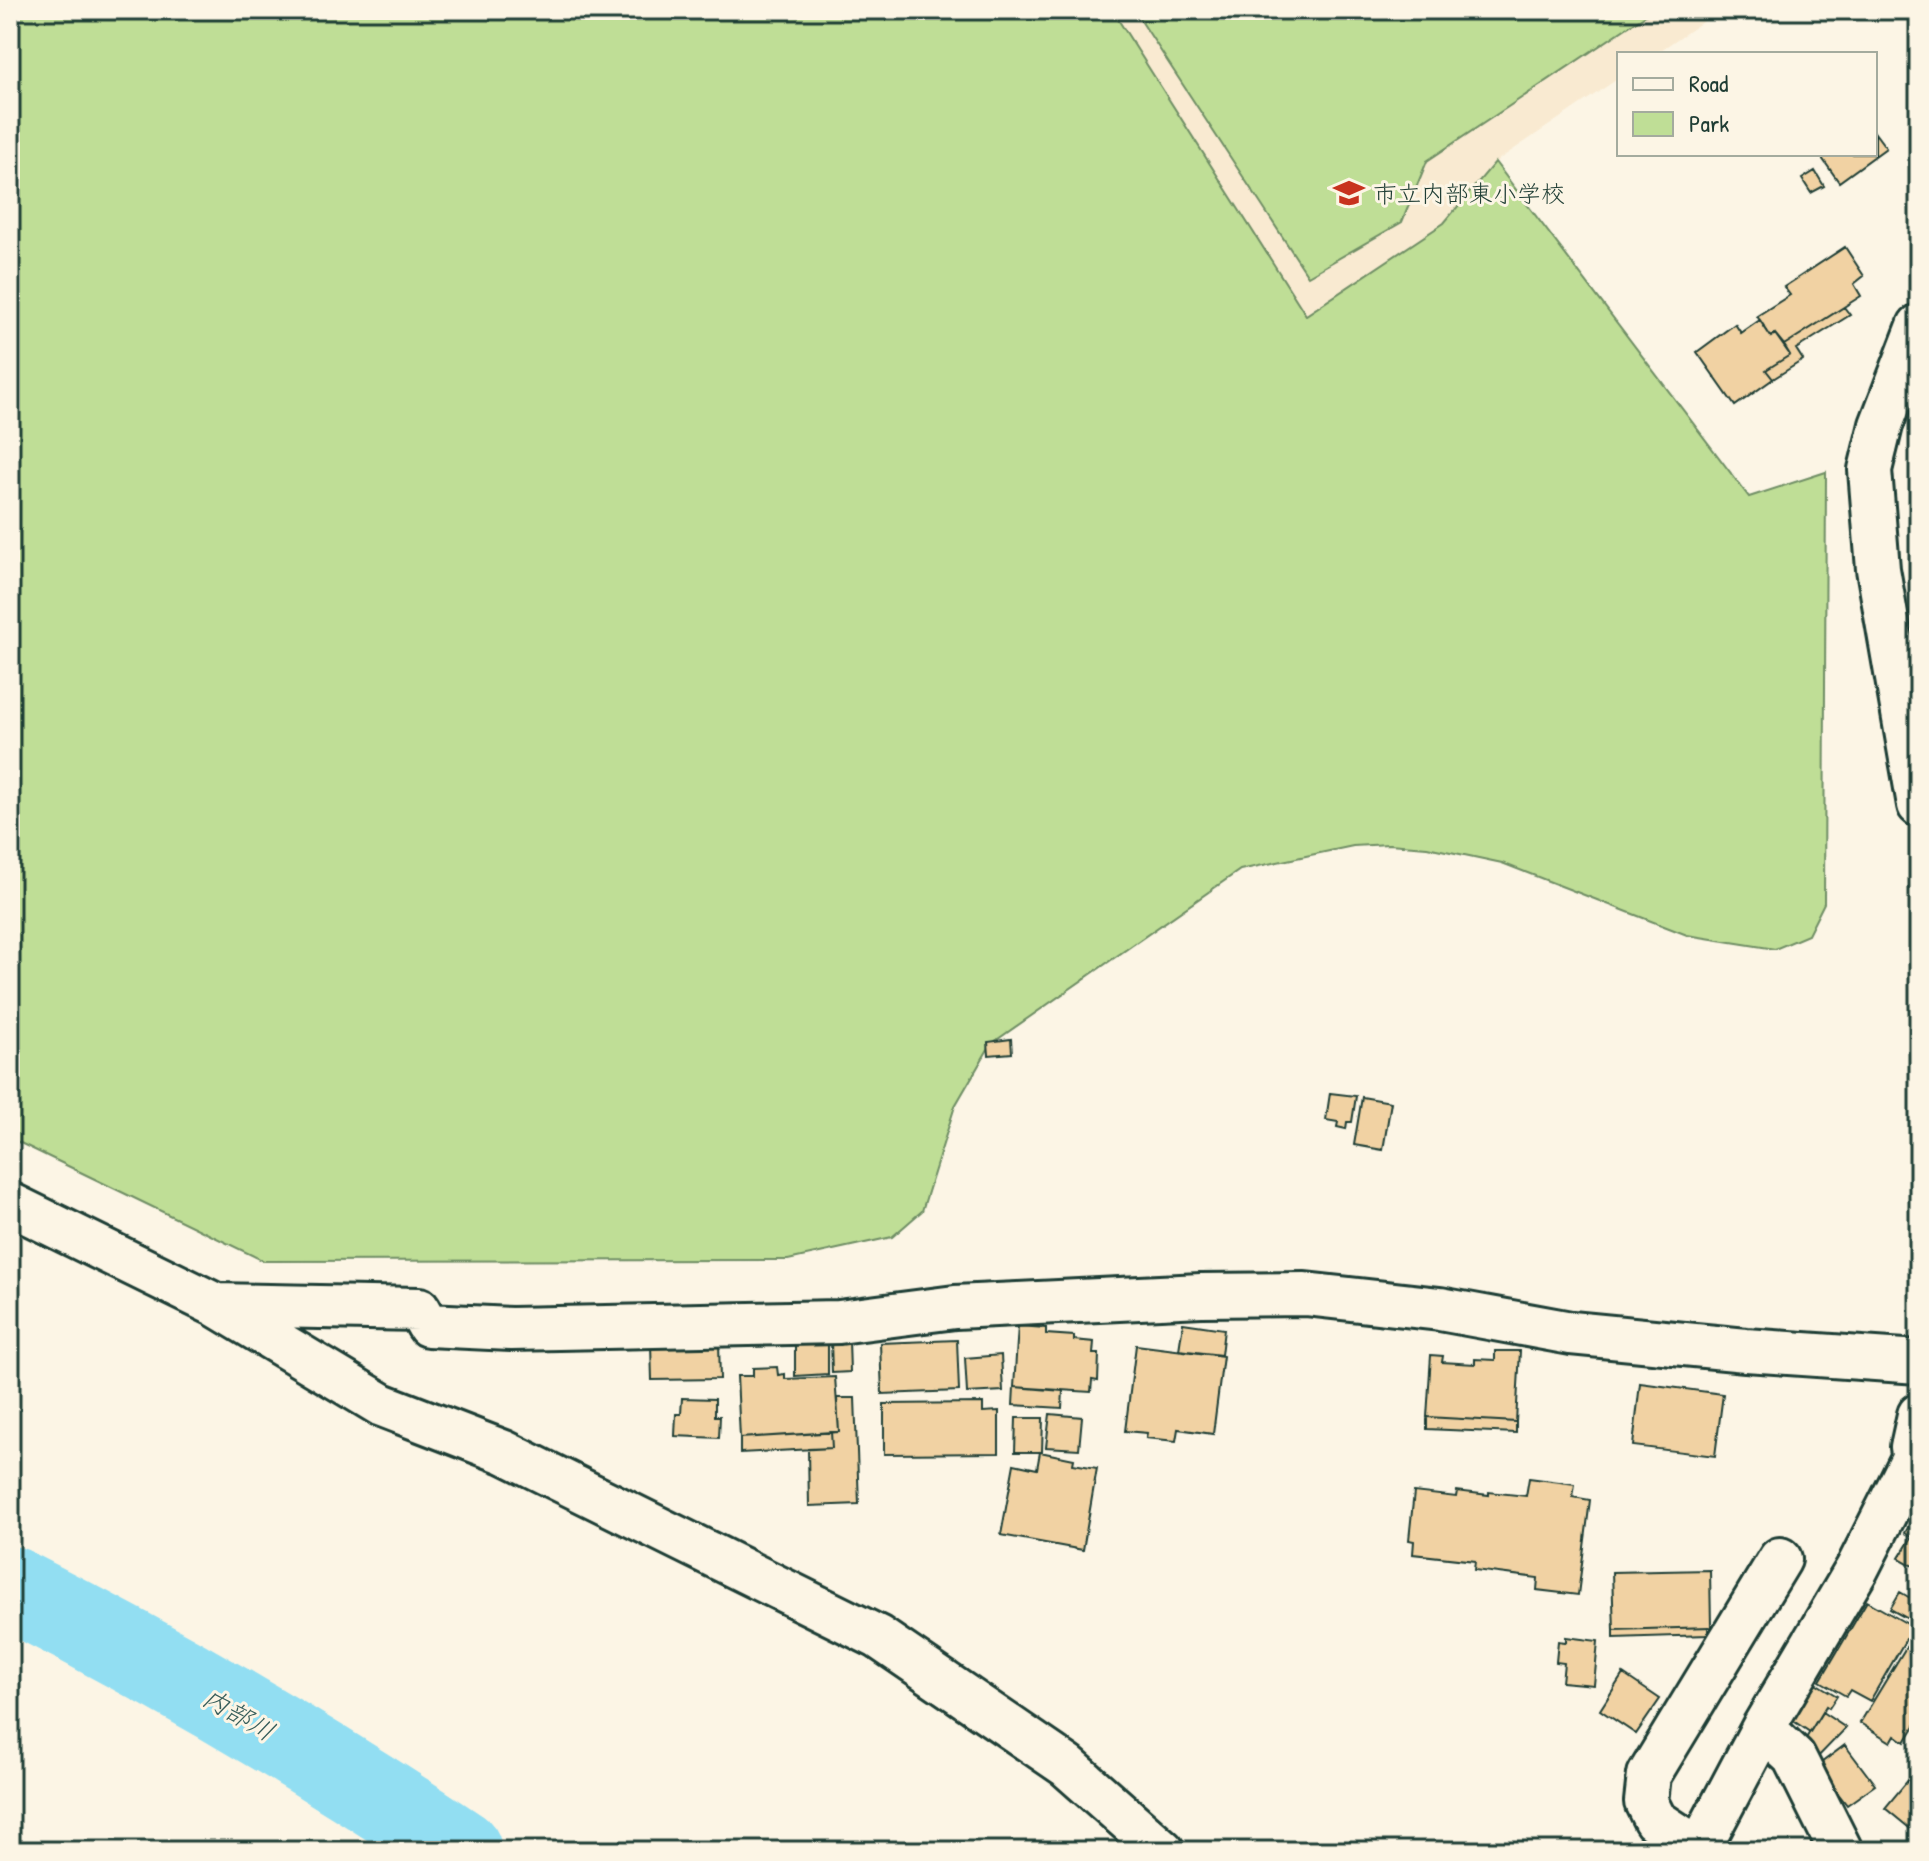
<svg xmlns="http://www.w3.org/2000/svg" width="1929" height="1861" viewBox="0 0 1929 1861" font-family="'Patrick Hand','Klee One',sans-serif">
	<rect width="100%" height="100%" fill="#fcf5e5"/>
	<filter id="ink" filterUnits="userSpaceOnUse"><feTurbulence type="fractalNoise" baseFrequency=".0125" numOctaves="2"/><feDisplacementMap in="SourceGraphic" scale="16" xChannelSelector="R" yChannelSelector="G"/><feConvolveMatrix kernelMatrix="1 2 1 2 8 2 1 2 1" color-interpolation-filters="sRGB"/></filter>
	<g filter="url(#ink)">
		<path fill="#f9ead1" d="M 1112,10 L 1720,10 L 1655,54 L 1619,54 L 1619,78 L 1495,162 L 1444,223 L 1306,315 Z"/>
		<path fill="#bfde96" stroke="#6f8e65" stroke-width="2" d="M 10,10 L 1112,10 L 1306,315 L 1444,223 L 1495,162 L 1749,497 L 1826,472 L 1824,903 L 1808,935 L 1775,949 L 1687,935 L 1502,863 L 1427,847 L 1389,844 L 1353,846 L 1240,870 L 991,1044 L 955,1106 L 922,1211 L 892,1237 L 788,1260 L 264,1261 L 10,1138 Z
			M 1134,10 L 1653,10 L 1427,161 L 1402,222 L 1308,276 Z"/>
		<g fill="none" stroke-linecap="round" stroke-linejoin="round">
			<path stroke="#92def2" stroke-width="84" d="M 10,1588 C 165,1666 316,1754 460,1851"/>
		</g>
		<path fill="#f1d2a3" stroke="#1f3d34" stroke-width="2" d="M 1875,133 L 1886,148 L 1839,182 L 1822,158 L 1828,154 L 1875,154 Z
			M 1815,171 L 1824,186 L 1811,193 L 1802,179 Z
			M 1845,247 L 1864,276 L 1854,284 L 1861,296 L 1784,345 L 1775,334 L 1771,337 L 1757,316 L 1790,295 L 1784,287 Z
			M 1844,307 L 1850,315 L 1796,349 L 1803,360 L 1773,379 L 1766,370 L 1790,355 L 1784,345 Z
			M 1760,320 L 1771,337 L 1775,334 L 1790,355 L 1766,370 L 1773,379 L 1735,406 L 1697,352 L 1735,324 L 1741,333 Z
			M 1011,1039 L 1012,1053 L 989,1055 L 988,1042 Z
			M 1330,1093 L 1356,1096 L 1352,1122 L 1347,1122 L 1346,1129 L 1337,1127 L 1338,1122 L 1326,1120 Z
			M 1362,1097 L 1391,1102 L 1383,1150 L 1354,1145 Z
			M 1183,1323 L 1224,1329 L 1221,1355 L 1179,1350 Z
			M 1018,1326 L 1046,1328 L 1046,1334 L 1074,1336 L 1074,1340 L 1094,1342 L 1093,1354 L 1099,1354 L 1098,1381 L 1092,1380 L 1091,1392 L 1014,1387 Z
			M 849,1340 L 850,1372 L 832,1373 L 831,1341 Z
			M 957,1340 L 959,1391 L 882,1394 L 880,1343 Z
			M 828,1341 L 828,1374 L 795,1376 L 795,1342 Z
			M 719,1343 L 720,1379 L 652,1380 L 651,1344 Z
			M 1136,1345 L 1223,1356 L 1213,1434 L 1178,1429 L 1176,1441 L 1146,1438 L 1147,1433 L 1125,1431 Z
			M 1495,1351 L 1520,1351 L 1516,1422 L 1427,1417 L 1431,1355 L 1443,1356 L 1442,1362 L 1475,1364 L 1475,1359 L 1495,1360 Z
			M 1001,1355 L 1003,1391 L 967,1393 L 965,1358 Z
			M 777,1367 L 778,1375 L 785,1374 L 785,1379 L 835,1377 L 839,1432 L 740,1438 L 737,1376 L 753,1376 L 753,1368 Z
			M 1640,1383 L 1723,1394 L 1715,1456 L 1633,1446 Z
			M 1014,1387 L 1063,1391 L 1062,1408 L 1013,1405 Z
			M 682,1398 L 715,1399 L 715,1416 L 720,1416 L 719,1438 L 675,1436 L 676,1414 L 681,1414 Z
			M 837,1398 L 855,1398 L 859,1504 L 809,1506 L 808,1449 L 832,1448 L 831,1432 L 839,1432 Z
			M 983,1403 L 983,1412 L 999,1411 L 999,1453 L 884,1454 L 884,1404 Z
			M 1050,1414 L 1082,1417 L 1079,1449 L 1046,1447 Z
			M 1427,1417 L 1516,1422 L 1516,1433 L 1427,1429 Z
			M 1016,1418 L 1043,1418 L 1042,1452 L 1015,1452 Z
			M 831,1432 L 832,1448 L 740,1453 L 740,1438 Z
			M 1040,1452 L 1074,1459 L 1073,1464 L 1097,1468 L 1083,1550 L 1001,1535 L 1014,1464 L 1037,1469 Z
			M 1529,1478 L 1575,1484 L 1573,1497 L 1590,1500 L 1578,1595 L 1537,1590 L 1538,1578 L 1474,1570 L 1475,1561 L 1413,1554 L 1414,1541 L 1409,1540 L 1414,1492 L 1456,1497 L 1457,1491 L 1489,1495 L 1489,1492 L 1526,1496 Z
			M 1918,1510 L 1919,1510 L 1919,1569 L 1899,1558 L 1912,1537 L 1905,1533 Z
			M 1710,1570 L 1711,1627 L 1614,1630 L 1612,1572 Z
			M 1900,1592 L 1919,1603 L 1919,1625 L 1890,1609 Z
			M 1867,1601 L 1913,1627 L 1870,1701 L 1850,1690 L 1846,1696 L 1820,1681 Z
			M 1708,1627 L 1708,1635 L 1614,1638 L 1614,1630 Z
			M 1914,1634 L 1919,1636 L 1919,1719 L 1905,1742 L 1895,1735 L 1891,1742 L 1860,1723 Z
			M 1566,1637 L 1598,1641 L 1594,1685 L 1562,1682 L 1564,1663 L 1556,1662 L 1558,1641 L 1566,1642 Z
			M 1623,1674 L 1660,1699 L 1636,1734 L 1600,1710 Z
			M 1812,1681 L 1837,1696 L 1829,1708 L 1826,1706 L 1810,1732 L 1789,1718 Z
			M 1822,1712 L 1846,1728 L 1814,1761 L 1805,1740 Z
			M 1845,1745 L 1875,1785 L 1847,1805 L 1817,1766 Z
			M 1919,1767 L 1919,1836 L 1885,1808 Z"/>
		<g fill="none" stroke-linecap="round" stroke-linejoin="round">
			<defs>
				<path id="minor" d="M 1919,326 L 1881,425 L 1870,470 L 1878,569 L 1919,805
					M 10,1204 L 216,1305 L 382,1405 L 504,1452 L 878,1637 L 1067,1766 L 1163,1851
					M 216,1305 L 419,1309 L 428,1325 L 511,1329 L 839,1322 L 955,1307 L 1201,1295 L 1305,1294 L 1440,1309 L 1571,1333 L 1746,1350 L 1919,1362
					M 1763,1728 L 1794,1757 L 1841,1851
					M 1699,1849 L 1655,1820 L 1646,1802 L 1649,1775 L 1780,1559
					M 1698,1851 L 1763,1728 L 1857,1569 L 1897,1490 L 1914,1456 L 1912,1447 L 1919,1415"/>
			</defs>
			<use href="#minor" stroke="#1f3d34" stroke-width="48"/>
			<use href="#minor" stroke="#fcf5e5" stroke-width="42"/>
		</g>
	</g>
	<defs>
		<symbol id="school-bare" viewBox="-9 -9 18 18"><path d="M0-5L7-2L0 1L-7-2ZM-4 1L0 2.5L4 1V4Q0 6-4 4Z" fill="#c8321e" stroke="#fcf5e5" stroke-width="2.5" paint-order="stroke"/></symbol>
	</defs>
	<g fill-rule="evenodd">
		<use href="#school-bare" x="1327" y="171" width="44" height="44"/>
	</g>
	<g text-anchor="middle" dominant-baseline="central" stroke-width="6" stroke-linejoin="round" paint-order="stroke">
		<g font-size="24" fill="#1f3d34" stroke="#fcf5e5" text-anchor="start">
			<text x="1373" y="193">市立内部東小学校</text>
		</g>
		<g font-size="26" font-style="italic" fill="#365d5a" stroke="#fcf5e5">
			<text transform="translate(239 1714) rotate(30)">内部川</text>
		</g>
	</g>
	<rect width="1929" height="1861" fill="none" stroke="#fcf5e5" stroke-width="40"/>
	<rect x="20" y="20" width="1889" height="1821" fill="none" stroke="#1f3d34" stroke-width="3" filter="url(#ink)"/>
	<rect x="1617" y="52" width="260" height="104" fill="#fcf5e5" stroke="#a4ab9e" stroke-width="2"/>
	<rect x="1633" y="78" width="40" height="12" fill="#fcf5e5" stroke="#a4ab9e" stroke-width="2"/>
	<text x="1689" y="92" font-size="24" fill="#1f3d34">Road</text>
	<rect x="1633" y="112" width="40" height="24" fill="#bfde96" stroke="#a4ab9e" stroke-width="2"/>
	<text x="1689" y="132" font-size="24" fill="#1f3d34">Park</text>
</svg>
